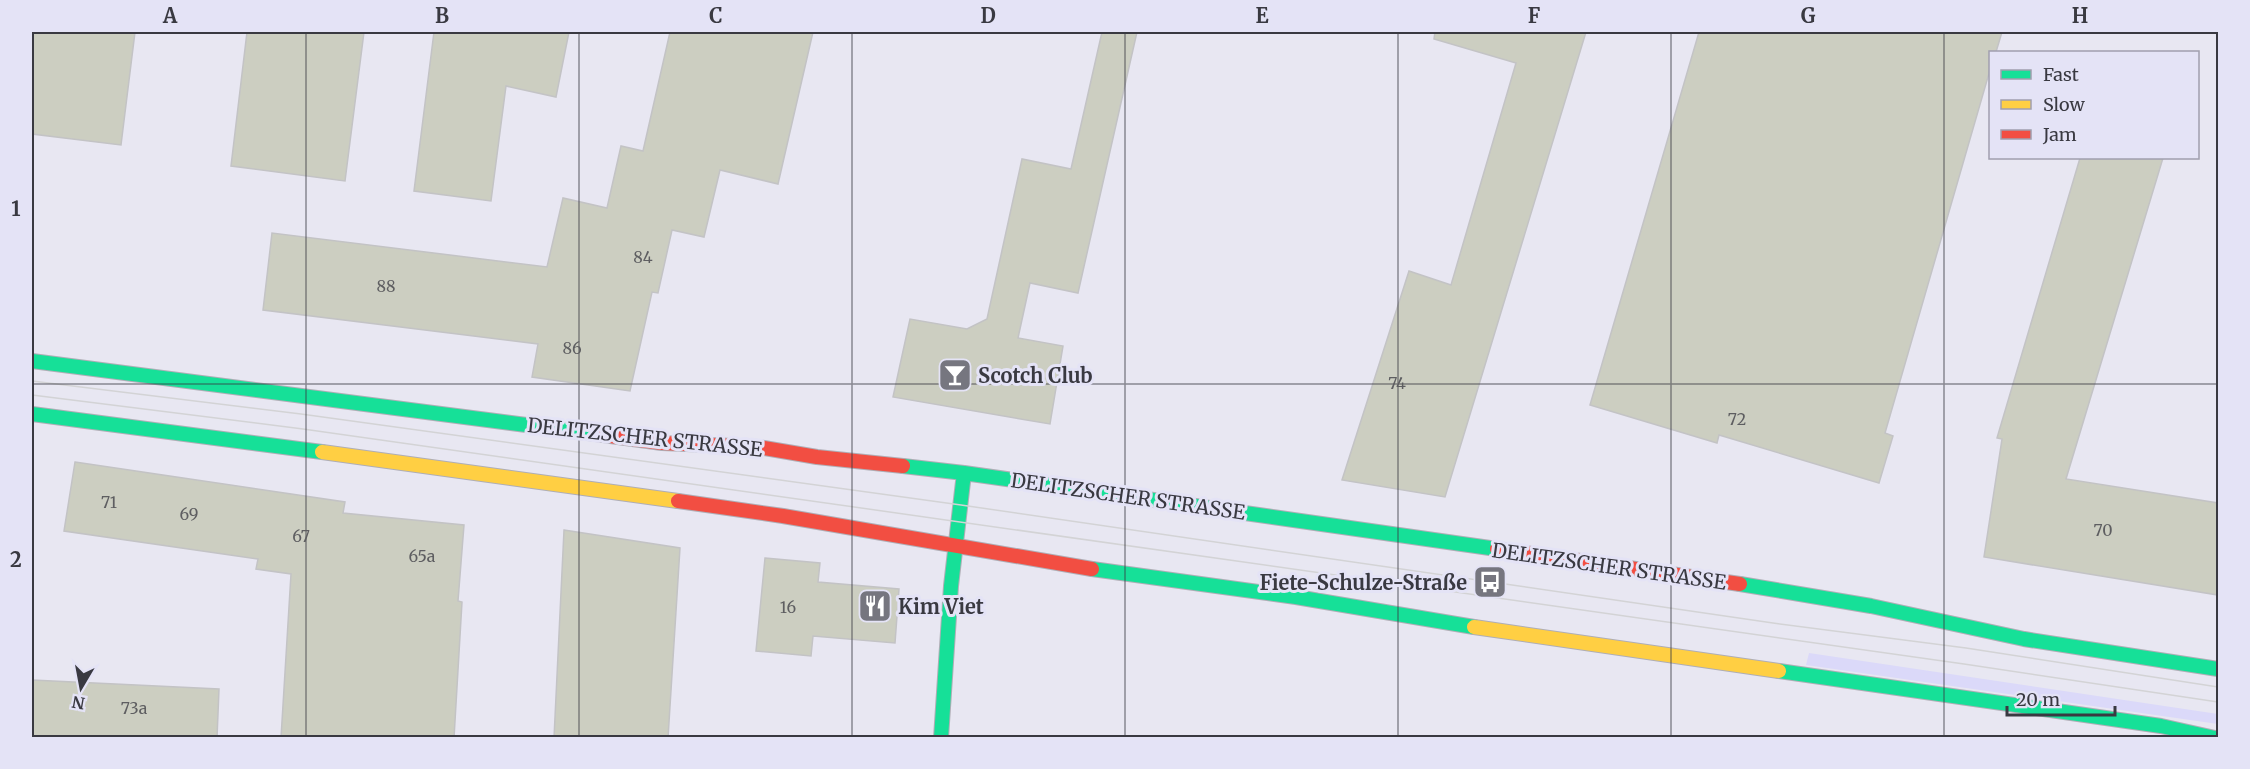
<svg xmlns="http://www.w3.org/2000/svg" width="2250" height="769" viewBox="0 0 2250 769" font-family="Merriweather,serif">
	<rect width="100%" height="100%" fill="#e8e7f2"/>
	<path fill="#dbd9f9" d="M 1809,653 L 2218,714 L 2218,724 L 1806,665 Z"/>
	<path fill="#cccec1" stroke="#c3c3c5" stroke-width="1.5" d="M 32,32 L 135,32 L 121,145 L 32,134 Z
		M 247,32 L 364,32 L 345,181 L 231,166 Z
		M 434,32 L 569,32 L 556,97 L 506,86 L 491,201 L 414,191 Z
		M 670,32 L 813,32 L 778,184 L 720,170 L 704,237 L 672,230 L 658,293 L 652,292 L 630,391 L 532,377 L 538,344 L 263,310 L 272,233 L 547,267 L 563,198 L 607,208 L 621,146 L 643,151 Z
		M 1102,32 L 1137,32 L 1078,293 L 1030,283 L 1018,338 L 1063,346 L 1050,424 L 893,397 L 910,319 L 967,329 L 987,319 L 1022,159 L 1071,169 Z
		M 1435,32 L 1586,32 L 1445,497 L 1342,480 L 1409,271 L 1451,285 L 1516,63 L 1434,39 Z
		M 1699,32 L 2002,32 L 1996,52 L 1990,52 L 1990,70 L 1885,433 L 1893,436 L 1879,483 L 1719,435 L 1717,443 L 1590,405 Z
		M 2080,158 L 2163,158 L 2066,479 L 2218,503 L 2218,595 L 1984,557 L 2002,439 L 1997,438 Z
		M 75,462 L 345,502 L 343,513 L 464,525 L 458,601 L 462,602 L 454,738 L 281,738 L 291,574 L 256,569 L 258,559 L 64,531 Z
		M 564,530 L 680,548 L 668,738 L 554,738 Z
		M 765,558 L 820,563 L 818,582 L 899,589 L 895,643 L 813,636 L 811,656 L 756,651 Z
		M 32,680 L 219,689 L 217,738 L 32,738 Z"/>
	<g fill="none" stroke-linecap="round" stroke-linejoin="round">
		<defs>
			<path id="fast" d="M 32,361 L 596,434
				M 32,414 L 322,452
				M 903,466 L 964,473 L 1497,549
				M 1092,569 L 1296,597 L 1474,627
				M 1740,584 L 1871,606 L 2024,639 L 2218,669
				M 1779,671 L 2161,726 L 2215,738
				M 941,738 L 951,586 L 964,473"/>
			<path id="slow" d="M 322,452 L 678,501
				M 1474,627 L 1779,671"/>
			<path id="jam" d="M 596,434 L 662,443 L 758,447 L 817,457 L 903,466
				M 678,501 L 783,516 L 1092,569
				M 1497,549 L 1740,584"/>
		</defs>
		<use href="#fast" stroke="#afaeb6" stroke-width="16"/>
		<use href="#slow" stroke="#afaeb6" stroke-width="16"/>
		<use href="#jam" stroke="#afaeb6" stroke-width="16"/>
		<use href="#fast" stroke="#16e098" stroke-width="14"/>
		<use href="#slow" stroke="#ffcf43" stroke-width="14"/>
		<use href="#jam" stroke="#f24e42" stroke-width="14"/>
		<path stroke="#d3d3d5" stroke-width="1.5" d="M 32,381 L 301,414 L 961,505 L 1773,623 L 1966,648 L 2218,687
			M 32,395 L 303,429 L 1964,664 L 2218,702"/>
	</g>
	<path fill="none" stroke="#393941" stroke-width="1.5" stroke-opacity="0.55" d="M 306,32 L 306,738M 579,32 L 579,738M 852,32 L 852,738M 1125,32 L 1125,738M 1398,32 L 1398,738M 1671,32 L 1671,738M 1944,32 L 1944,738M 32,384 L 2218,384"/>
	<defs>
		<symbol id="bar-square" viewBox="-11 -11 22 22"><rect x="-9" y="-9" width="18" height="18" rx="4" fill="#76767f" stroke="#e4e3f6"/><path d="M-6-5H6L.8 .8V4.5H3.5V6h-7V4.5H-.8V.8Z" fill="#fff"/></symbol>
		<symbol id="bus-square" viewBox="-11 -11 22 22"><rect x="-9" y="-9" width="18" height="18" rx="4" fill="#76767f" stroke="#e4e3f6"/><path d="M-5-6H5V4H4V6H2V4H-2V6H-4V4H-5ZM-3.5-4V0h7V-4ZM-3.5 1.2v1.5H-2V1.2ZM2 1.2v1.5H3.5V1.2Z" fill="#fff"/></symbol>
		<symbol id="restaurant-square" viewBox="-11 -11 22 22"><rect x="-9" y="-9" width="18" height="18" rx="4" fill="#76767f" stroke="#e4e3f6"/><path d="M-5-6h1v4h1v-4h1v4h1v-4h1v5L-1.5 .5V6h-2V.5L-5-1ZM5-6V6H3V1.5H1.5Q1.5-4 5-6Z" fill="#fff"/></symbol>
	</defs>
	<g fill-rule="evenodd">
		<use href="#bar-square" x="936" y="356" width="38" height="38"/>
		<use href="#bus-square" x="1471" y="563" width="38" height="38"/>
		<use href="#restaurant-square" x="856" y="587" width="38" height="38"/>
	</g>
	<g text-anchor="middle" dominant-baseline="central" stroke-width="6" stroke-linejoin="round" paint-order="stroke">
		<g font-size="16" fill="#5e5e61">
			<text x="643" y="257">84</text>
			<text x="386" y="286">88</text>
			<text x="572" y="348">86</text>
			<text x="1397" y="383">74</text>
			<text x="1737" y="419">72</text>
			<text x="109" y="502">71</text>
			<text x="189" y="514">69</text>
			<text x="2103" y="530">70</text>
			<text x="301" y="536">67</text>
			<text x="422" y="556">65a</text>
			<text x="788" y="607">16</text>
			<text x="134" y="708">73a</text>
		</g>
		<g font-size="20" font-weight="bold" fill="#393941" stroke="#e4e3f6" text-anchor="start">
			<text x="978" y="375">Scotch Club</text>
			<text x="1467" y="582" text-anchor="end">Fiete-Schulze-Straße</text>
			<text x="898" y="606">Kim Viet</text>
		</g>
		<g font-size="20" fill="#393941" stroke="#e4e3f6">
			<text transform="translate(645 437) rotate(6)">DELITZSCHER STRASSE</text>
			<text transform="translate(1128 496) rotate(8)">DELITZSCHER STRASSE</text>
			<text transform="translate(1609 566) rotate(8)">DELITZSCHER STRASSE</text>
		</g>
	</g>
	<rect width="2250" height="769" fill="none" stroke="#e4e3f6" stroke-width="66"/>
	<rect x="1989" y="51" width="210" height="108" fill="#e4e3f6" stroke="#a09fae" stroke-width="1.5"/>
	<rect x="2001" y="70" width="30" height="9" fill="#16e098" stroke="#a09fae" stroke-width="1.5"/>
	<text x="2043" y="81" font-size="18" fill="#393941">Fast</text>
	<rect x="2001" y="100" width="30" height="9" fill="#ffcf43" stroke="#a09fae" stroke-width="1.5"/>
	<text x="2043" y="111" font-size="18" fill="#393941">Slow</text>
	<rect x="2001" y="130" width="30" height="9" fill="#f24e42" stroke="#a09fae" stroke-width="1.5"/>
	<text x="2043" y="141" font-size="18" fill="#393941">Jam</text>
	<g transform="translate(81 688) rotate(190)" stroke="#e4e3f6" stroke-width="4.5" paint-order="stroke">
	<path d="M0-4.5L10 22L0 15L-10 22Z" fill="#393941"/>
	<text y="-9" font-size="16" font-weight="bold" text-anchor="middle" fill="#393941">N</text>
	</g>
	<path d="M2007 706v9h108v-9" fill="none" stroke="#393941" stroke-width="3"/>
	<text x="2016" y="706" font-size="18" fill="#393941" stroke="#e4e3f6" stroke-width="4.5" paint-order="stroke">20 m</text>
	<rect x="33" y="33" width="2184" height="703" fill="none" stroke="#393941" stroke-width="2"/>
	<g font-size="20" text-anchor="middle" font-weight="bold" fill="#393941">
		<text x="170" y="23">A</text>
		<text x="442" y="23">B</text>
		<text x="716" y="23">C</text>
		<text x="988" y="23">D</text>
		<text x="1262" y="23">E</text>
		<text x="1534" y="23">F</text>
		<text x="1808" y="23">G</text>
		<text x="2080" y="23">H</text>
		<text x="16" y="216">1</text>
		<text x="16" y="567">2</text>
	</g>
</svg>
